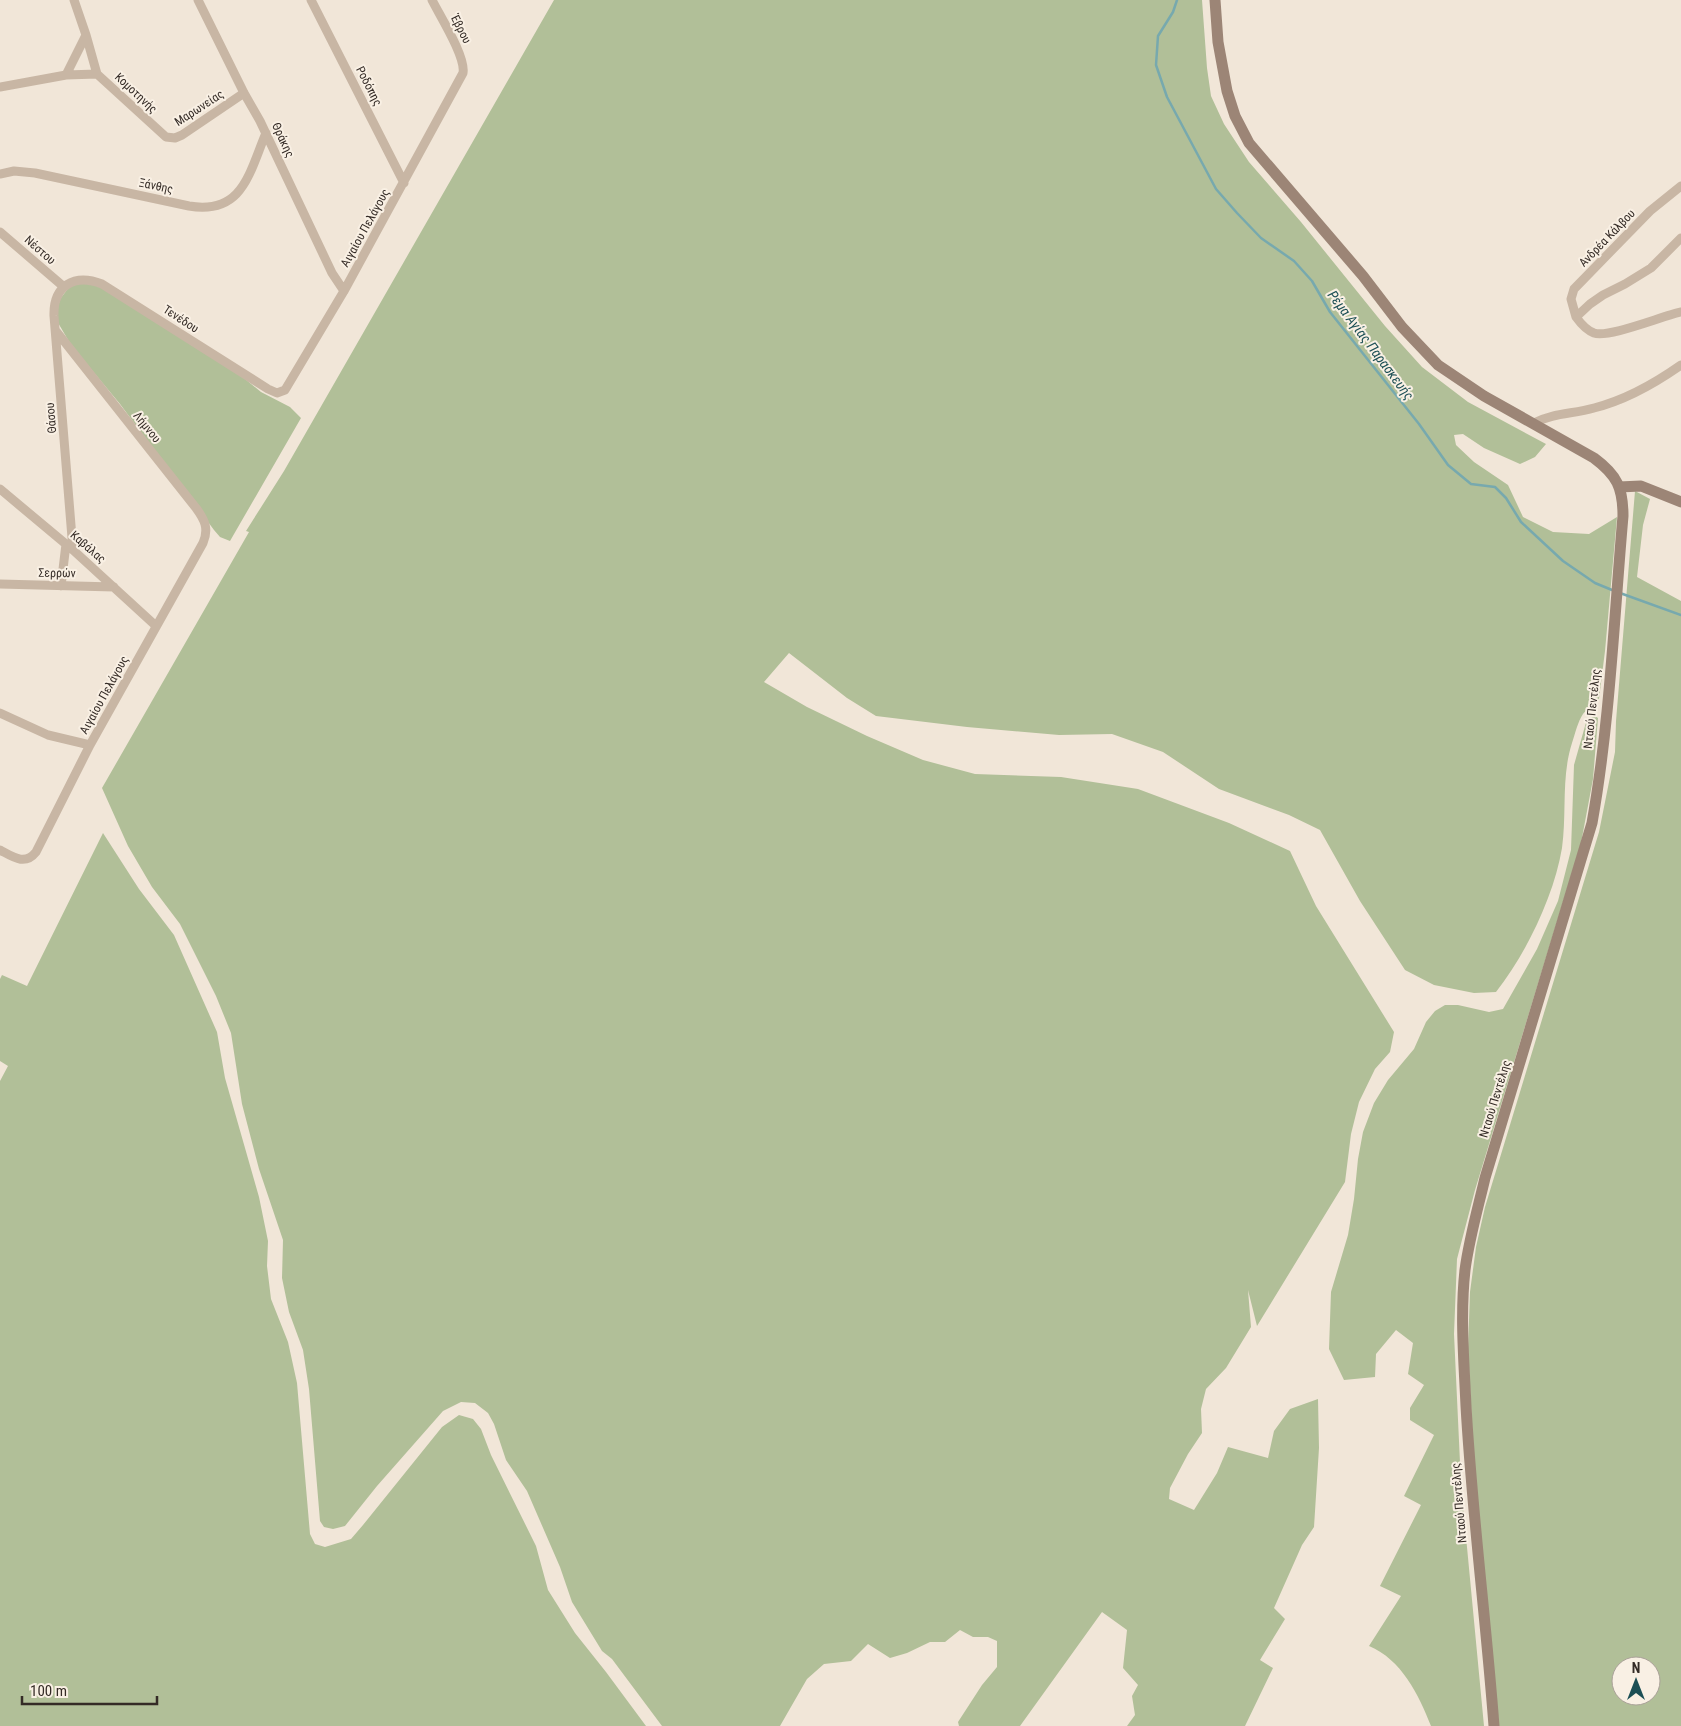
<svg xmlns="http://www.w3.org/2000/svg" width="1681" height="1726" viewBox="0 0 1681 1726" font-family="'Roboto Condensed',sans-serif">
	<rect width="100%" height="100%" fill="#f1e6d8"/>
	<path fill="#b1bf98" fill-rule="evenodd" d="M 554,0 L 1202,0 L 1207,68 L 1211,96 L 1224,124 L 1249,162 L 1301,222 L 1385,326 L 1422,367 L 1468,402 L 1546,444 L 1535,457 L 1520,464 L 1484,448 L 1463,434 L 1454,435 L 1456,445 L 1474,462 L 1508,485 L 1523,517 L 1553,532 L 1589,534 L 1617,517 L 1605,651 L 1599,699 C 1594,711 1589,707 1583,714 C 1578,721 1575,734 1572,743 C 1561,777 1567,813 1562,848 C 1554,896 1526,954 1496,992 L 1474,993 L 1434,985 L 1405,970 L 1360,901 L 1320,830 L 1289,815 L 1219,789 L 1163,752 L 1112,734 L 1059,735 L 967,727 L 876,716 L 847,698 L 789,653 L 764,682 L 807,707 L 867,736 L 923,760 L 975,774 L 1061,777 L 1138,789 L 1229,823 L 1290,851 L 1316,906 L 1394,1032 L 1390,1052 L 1375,1069 L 1359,1102 L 1351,1134 L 1345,1182 L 1257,1326 L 1248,1290 L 1251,1327 L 1226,1368 L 1206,1389 L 1201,1409 L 1202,1433 L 1188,1454 L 1170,1488 L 1169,1499 L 1194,1510 L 1217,1473 L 1228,1447 L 1268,1458 L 1274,1431 L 1290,1409 L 1318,1399 L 1319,1448 L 1314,1527 L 1302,1545 L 1274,1608 L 1285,1619 L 1260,1660 L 1273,1668 L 1245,1726 L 1127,1726 L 1135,1715 L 1132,1696 L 1138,1685 L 1123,1668 L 1127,1630 L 1102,1612 L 1020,1726 L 959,1726 L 958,1722 L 982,1685 L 997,1667 L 997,1641 L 988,1637 L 973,1637 L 960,1630 L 945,1642 L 930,1642 L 907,1653 L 890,1658 L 868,1644 L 851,1661 L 824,1664 L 807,1679 L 780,1726 L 662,1726 L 612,1659 L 602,1651 L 572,1602 L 560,1567 L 527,1491 L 506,1460 L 494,1424 L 488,1413 L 475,1403 L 461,1402 L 443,1411 L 377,1486 L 345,1526 L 333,1529 L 324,1527 L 320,1521 L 309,1389 L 303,1350 L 289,1312 L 282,1278 L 283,1240 L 259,1169 L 242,1104 L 231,1033 L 216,996 L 180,924 L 152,887 L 128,846 L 102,788 L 249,532 L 246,531 L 284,471 Z
		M 80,283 L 101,285 L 239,374 L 261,392 L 290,407 L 301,418 L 230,541 L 220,537 L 214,530 L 120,404 L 71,345 L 57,321 L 57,312 L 60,299 L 70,286 Z
		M 1635,491 L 1650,499 L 1643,525 L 1637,577 L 1681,601 L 1681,1726 L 1499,1726 L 1474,1462 L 1468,1349 L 1470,1292 L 1476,1247 L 1485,1207 L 1599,832 L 1615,752 L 1616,721 ZM 1621,1666 L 1651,1666 L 1651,1696 L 1621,1696 Z
		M 1595,716 L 1598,718 L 1593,779 L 1581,843 L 1475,1190 L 1457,1259 L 1454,1334 L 1461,1484 L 1484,1726 L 1431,1726 C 1419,1695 1401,1659 1369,1646 L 1401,1596 L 1380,1586 L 1421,1505 L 1404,1496 L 1434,1435 L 1410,1420 L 1410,1408 L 1424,1385 L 1408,1374 L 1413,1343 L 1396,1330 L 1376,1354 L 1375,1377 L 1344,1380 L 1329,1349 L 1331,1292 L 1348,1235 L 1354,1199 L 1358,1159 L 1363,1132 L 1374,1103 L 1388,1080 L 1414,1049 L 1426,1022 L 1435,1011 L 1445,1005 L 1458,1005 L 1489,1012 L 1503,1009 L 1537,949 L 1558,901 L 1571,850 L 1574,765 L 1587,719 Z
		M 103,833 L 139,889 L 174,935 L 217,1032 L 225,1078 L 259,1197 L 268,1241 L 267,1266 L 271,1299 L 288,1342 L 297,1383 L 310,1534 L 315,1544 L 325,1547 L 351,1539 L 363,1525 L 442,1427 L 459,1415 L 473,1419 L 481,1429 L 491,1455 L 536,1546 L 548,1590 L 575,1633 L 606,1672 L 646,1726 L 0,1726 L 0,1081 L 8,1066 L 0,1061 L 0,979 L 2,975 L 27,986 Z"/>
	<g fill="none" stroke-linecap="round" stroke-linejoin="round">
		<path stroke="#77a9ae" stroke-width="2.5" d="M 1177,0 L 1173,12 L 1158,36 L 1156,65 L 1167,97 L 1216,189 L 1237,213 L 1261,238 L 1294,261 L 1312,281 L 1330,312 L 1419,424 L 1448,465 L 1471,484 L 1495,487 L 1506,498 L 1521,522 L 1563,561 L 1595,583 L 1612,590
			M 1620,593 L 1681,615"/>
		<path stroke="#c8b6a4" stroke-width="9" d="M 74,0 L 86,35 L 97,74 L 166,137 L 175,138 L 182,135 L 244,93
			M 198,0 L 244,93 L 260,121 L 332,273 L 344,291
			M 311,0 L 404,183
			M 66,75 L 86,35
			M 0,87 L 66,75 L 97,74
			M 0,174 L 14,171 L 35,173 L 189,206 C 243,215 249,173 266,133
			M 0,232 L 64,287
			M 1681,238 L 1651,268 L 1625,284 L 1603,295 L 1590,304 L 1576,317 C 1581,324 1586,330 1594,333 C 1609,338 1662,316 1681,312
			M 1576,317 L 1571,299 L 1574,289 L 1650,211 L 1681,186
			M 1534,423 C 1553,413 1573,414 1594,408 C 1626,400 1654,384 1681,365
			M 0,489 L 73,550 L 156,626
			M 73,550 L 54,316 C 53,286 74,273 102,284 L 268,389 L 277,393 L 285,390 L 344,291 L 463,73 C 466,57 440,16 432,0
			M 0,584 L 114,587
			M 61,586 L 66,544
			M 0,713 L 48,735 L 90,745
			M 0,850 C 13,857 25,866 36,852 L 90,745 L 203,543 C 209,529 205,520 196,508 L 56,331"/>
		<path stroke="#9c8576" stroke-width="11" d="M 1215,0 L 1218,42 L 1227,91 L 1235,116 L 1249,143 L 1363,276 L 1402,327 L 1438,365 L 1484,396 L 1594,458 C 1617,475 1623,488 1623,516 C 1614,618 1610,722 1592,823 L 1485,1178 C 1478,1208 1469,1239 1465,1270 C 1460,1315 1464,1361 1466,1406 C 1472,1513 1486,1619 1494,1726
			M 1619,487 L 1641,486 L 1681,502"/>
	</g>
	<g text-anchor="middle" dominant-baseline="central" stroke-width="4" stroke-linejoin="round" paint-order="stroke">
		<g font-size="12" fill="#342b26" stroke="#f9f0e4">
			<text transform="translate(461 29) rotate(63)">Έβρου</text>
			<text transform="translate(369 86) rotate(63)">Ροδόπης</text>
			<text transform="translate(136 93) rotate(43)">Κομοτηνής</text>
			<text transform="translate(199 108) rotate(-33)">Μαρωνείας</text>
			<text transform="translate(283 140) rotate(65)">Θράκης</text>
			<text transform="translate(156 186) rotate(12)">Ξάνθης</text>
			<text transform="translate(365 228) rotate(-61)">Αιγαίου Πελάγους</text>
			<text transform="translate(1607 238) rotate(-46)">Ανδρέα Κάλβου</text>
			<text transform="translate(40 250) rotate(41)">Νέστου</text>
			<text transform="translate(181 319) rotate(33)">Τενέδου</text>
			<text transform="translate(51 418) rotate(-95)">Θάσου</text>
			<text transform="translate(147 427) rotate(51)">Λήμνου</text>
			<text transform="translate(88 547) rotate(41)">Καβάλας</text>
			<text transform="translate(57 573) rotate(1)">Σερρών</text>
			<text transform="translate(104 695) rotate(-61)">Αιγαίου Πελάγους</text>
			<text transform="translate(1592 709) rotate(-84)">Νταού Πεντέλης</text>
			<text transform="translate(1495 1099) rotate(-73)">Νταού Πεντέλης</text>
			<text transform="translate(1459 1503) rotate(-95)">Νταού Πεντέλης</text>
		</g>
		<g font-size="14" font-style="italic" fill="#1c4f55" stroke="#f9f0e4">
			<text transform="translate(1371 345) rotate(53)">Ρέμα Αγίας Παρασκευής</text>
		</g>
	</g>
	<g transform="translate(1636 1681)"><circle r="24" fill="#f9f0e4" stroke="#aaa198"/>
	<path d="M0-4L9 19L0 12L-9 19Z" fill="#1c4f55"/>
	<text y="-8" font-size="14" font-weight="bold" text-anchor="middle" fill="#342b26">N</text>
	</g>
	<path d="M22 1696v8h135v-8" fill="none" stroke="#342b26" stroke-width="2.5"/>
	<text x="30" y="1696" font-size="15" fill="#342b26" stroke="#f9f0e4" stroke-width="4" paint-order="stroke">100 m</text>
</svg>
